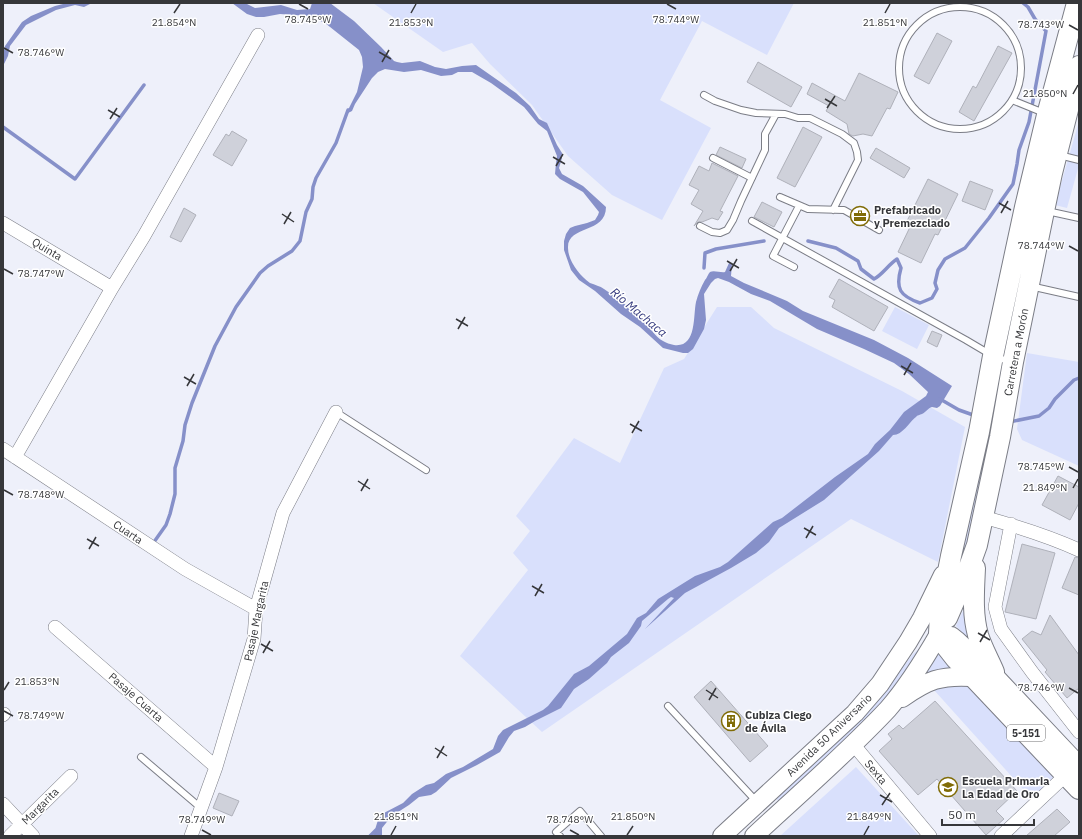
<svg xmlns="http://www.w3.org/2000/svg" width="1082" height="839" viewBox="0 0 1082 839" font-family="'IBM Plex Sans',sans-serif">
	<rect width="100%" height="100%" fill="#eef0fa"/>
	<path fill="#d9e0fc" d="M 373,3 L 794,3 L 767,55 L 702,21 L 660,100 L 711,128 L 662,220 L 612,195 L 568,156 L 532,105 L 490,64 L 472,43 L 443,52 Z
		M 1079,121 L 1079,165 L 1067,208 L 1055,205 Z
		M 717,307 L 751,307 L 774,328 L 902,391 L 965,427 L 938,562 L 851,519 L 542,732 L 460,656 L 528,570 L 513,553 L 530,531 L 516,516 L 574,438 L 620,463 L 664,368 L 684,359 Z
		M 895,307 L 929,325 L 917,349 L 882,331 Z
		M 1027,353 L 1079,362 L 1079,466 L 1022,440 L 1017,429 Z
		M 987,442 L 992,442 L 961,568 L 954,581 Z
		M 968,600 L 971,641 L 956,626 Z
		M 921,647 L 886,701 L 779,802 L 776,798 L 880,697 L 913,654 Z
		M 940,654 L 954,669 L 924,676 L 936,656 Z
		M 965,684 L 980,693 L 1056,777 L 1032,799 L 934,690 L 943,685 Z
		M 856,767 L 919,836 L 780,836 Z"/>
	<path fill="#8690c9" d="M 67,3 L 92,3 L 84,7 L 75,5 L 56,10 L 26,25 L 10,46 L 8,56 L 3,66 L 3,54 L 5,46 L 22,22 L 31,16 L 55,6 Z
		M 232,3 L 245,3 L 255,8 L 281,5 L 297,10 L 310,9 L 312,3 L 330,3 L 354,21 L 381,47 L 394,61 L 397,62 L 402,63 L 420,61 L 435,67 L 446,69 L 462,66 L 476,65 L 516,93 L 530,106 L 539,119 L 547,123 L 557,145 L 562,153 L 562,158 L 559,168 L 562,174 L 583,186 L 606,207 C 606,234 567,225 568,248 C 568,261 580,276 590,283 C 595,285 600,286 604,289 C 615,296 625,304 635,313 C 638,316 641,318 644,321 C 650,327 655,337 663,341 C 666,343 670,344 674,345 C 697,348 693,316 696,302 C 698,294 701,287 705,280 C 707,278 708,274 710,272 C 714,270 721,273 725,272 L 729,263 L 732,264 L 731,276 L 744,283 L 787,301 L 803,311 L 874,340 L 908,358 L 952,386 L 940,406 L 937,408 L 932,407 C 928,408 926,412 922,414 C 920,415 917,415 916,417 C 909,422 903,435 893,435 L 879,451 L 824,500 L 779,528 L 769,542 L 756,553 L 731,568 L 685,593 L 645,629 L 674,598 L 671,597 L 668,599 L 642,621 L 641,626 L 629,643 L 611,657 L 607,663 L 589,679 L 574,689 L 561,708 L 535,721 L 525,727 L 514,731 L 509,737 L 500,752 L 477,765 L 451,778 L 436,792 L 431,795 L 419,797 L 409,805 L 395,814 L 390,818 L 382,828 L 382,836 L 373,836 L 378,820 L 382,814 L 403,803 L 412,794 L 426,785 L 434,783 L 446,774 L 463,767 L 493,749 L 498,736 L 503,730 L 543,710 L 548,706 L 574,674 L 589,666 L 627,634 L 637,618 L 646,613 L 658,599 L 695,576 L 720,567 L 728,562 L 773,522 L 782,518 L 835,477 L 868,454 L 875,444 L 890,430 L 904,412 L 926,396 L 928,392 L 909,374 L 894,363 L 864,349 L 817,329 L 770,301 L 751,294 L 729,282 L 718,278 L 715,279 L 711,283 L 704,294 L 706,320 L 704,329 L 693,349 L 688,353 L 683,353 L 663,348 L 640,327 L 621,314 L 595,291 L 579,280 L 571,270 L 564,250 L 564,241 L 566,234 L 570,228 L 575,226 L 587,223 L 595,220 L 598,215 L 599,212 L 583,192 L 560,179 L 555,174 L 556,163 L 557,156 L 547,131 L 538,124 L 524,107 L 491,83 L 472,72 L 458,72 L 452,75 L 441,76 L 421,70 L 404,72 L 385,69 L 378,72 L 372,78 L 355,104 L 352,111 L 346,114 L 357,92 L 363,67 L 362,57 L 359,50 L 325,23 L 309,16 L 280,14 L 264,17 L 256,17 L 247,14 Z"/>
	<g fill="none" stroke-linecap="round" stroke-linejoin="round">
		<path stroke="#8690c9" stroke-width="3.5" d="M 3,127 L 75,179 L 144,85
			M 808,241 L 836,248 L 858,261 L 861,269 L 874,279 C 883,274 888,265 897,259 L 901,268 C 895,289 900,296 920,303 L 932,298 L 937,289 L 935,283 L 938,270 L 945,259 L 965,248 L 989,218 L 1013,184 L 1017,164 L 1019,150 L 1029,122 L 1046,31 L 1035,19 L 1028,7 L 1023,3
			M 704,268 L 705,253 L 716,249 L 764,241
			M 940,399 L 959,410 L 976,416
			M 1009,422 L 1039,416 L 1049,408 L 1055,399 L 1074,380 L 1079,378
			M 154,542 L 166,525 L 170,514 L 175,494 L 175,468 L 183,441 L 185,425 L 192,403 L 215,346 L 236,307 L 260,273 L 268,266 L 292,251 L 300,241 L 306,212 L 312,199 L 313,187 L 316,178 L 336,143 L 348,110
			M 370,836 L 376,830"/>
	</g>
	<path fill="#cfd1da" stroke="#afb1ba" d="M 937,33 L 952,41 L 929,84 L 914,76 Z
		M 998,46 L 1012,53 L 974,121 L 959,112 L 973,86 L 976,88 Z
		M 758,62 L 802,87 L 791,107 L 747,82 Z
		M 859,73 L 898,92 L 890,109 L 887,108 L 872,136 L 863,134 L 853,136 L 849,134 L 847,124 L 826,111 L 829,106 L 807,94 L 812,83 L 845,101 Z
		M 803,127 L 822,137 L 795,187 L 777,178 Z
		M 232,131 L 247,140 L 232,166 L 213,155 L 226,134 L 229,136 Z
		M 720,147 L 746,159 L 742,168 L 716,155 Z
		M 876,148 L 910,168 L 904,178 L 870,158 Z
		M 712,163 L 738,176 L 720,211 L 723,212 L 718,220 L 712,218 L 702,222 L 698,222 L 694,226 L 703,211 L 691,204 L 699,190 L 689,185 L 699,166 L 709,171 Z
		M 928,179 L 958,194 L 938,235 L 935,234 L 921,263 L 898,252 L 910,227 L 905,225 Z
		M 970,181 L 993,190 L 985,210 L 962,201 Z
		M 762,202 L 782,212 L 774,227 L 754,217 Z
		M 184,208 L 196,215 L 181,242 L 170,237 Z
		M 839,279 L 888,307 L 874,331 L 832,307 L 835,300 L 829,297 Z
		M 932,331 L 942,335 L 937,347 L 927,342 Z
		M 1058,476 L 1079,487 L 1079,503 L 1070,520 L 1042,505 Z
		M 1022,544 L 1055,553 L 1036,619 L 1005,612 Z
		M 1075,557 L 1079,558 L 1079,595 L 1062,588 Z
		M 1050,615 L 1079,655 L 1079,688 L 1067,698 L 1045,672 L 1047,670 L 1022,639 L 1032,631 L 1041,635 Z
		M 711,681 L 768,746 L 750,762 L 694,697 Z
		M 935,701 L 1017,791 L 996,811 L 1004,819 L 986,835 L 937,779 L 918,795 L 879,751 L 892,739 L 888,734 L 899,725 L 903,729 Z
		M 219,793 L 239,801 L 232,816 L 213,808 Z
		M 1057,809 L 1070,822 L 1054,836 L 1026,836 Z"/>
	<g fill="none" stroke-linecap="round" stroke-linejoin="round">
		<defs>
			<path id="lane" d="M899 68a61 61 0 1 1 122 0a61 61 0 1 1-122 0Z
				M 704,95 L 715,101 L 741,110 L 756,113 L 785,114 L 798,118 L 810,118 L 842,134 L 854,143 L 857,152 L 858,160 L 833,210
				M 1012,100 L 1044,113
				M 1059,155 L 1079,160
				M 713,158 L 752,178
				M 780,197 L 808,209 L 844,210 L 879,230
				M 1047,211 L 1079,218
				M 752,221 L 966,340 L 993,356 L 1011,362
				M 700,226 L 712,232 L 720,233 L 727,230 L 733,220 L 741,201 L 765,150 L 765,134 L 776,114
				M 794,267 L 773,256 L 799,206
				M 1030,286 L 1079,297
				M 336,412 L 426,470
				M 668,706 L 757,802
				M 141,757 L 201,808
				M 560,836 L 556,832 L 580,811 L 601,836"/>
			<path id="street" d="M 3,223 L 112,288
				M 3,449 L 185,569 L 256,609
				M 15,457 L 112,288 L 144,236 L 258,35
				M 983,517 C 1016,526 1048,536 1079,550
				M 1011,524 L 995,607 L 1001,629 L 1032,672 L 1079,732
				M 55,627 L 216,767
				M 3,715 L 4,714
				M 853,744 L 930,836
				M 3,804 L 33,836
				M 10,836 L 71,776
				M 191,836 L 216,767 L 254,639 L 256,609 L 283,513 L 336,412
				M 1001,836 L 1066,775 L 1070,769"/>
			<path id="secondary" d="M 902,698 C 928,680 940,675 972,677
				M 722,836 L 855,713 L 880,684 L 908,642 L 922,618 L 943,575
				M 754,836 C 799,794 846,754 888,709 C 908,686 924,660 939,634"/>
			<path id="primary" d="M 1077,3 L 1047,115 L 1025,207 L 993,356 L 979,432 L 951,556 L 940,612 L 939,634 L 941,640 L 956,659 L 1079,789
				M 975,568 C 974,591 972,613 978,635 C 982,648 989,660 994,672
				M 947,618 L 968,570 L 977,545 L 1000,437 L 1013,362 L 1044,211 L 1052,173 L 1079,66
				M 951,637 L 956,641 L 998,681 L 1079,767"/>
		</defs>
		<use href="#lane" stroke="#7b7d86" stroke-width="8"/>
		<use href="#street" stroke="#7b7d86" stroke-width="14"/>
		<use href="#secondary" stroke="#7b7d86" stroke-width="20"/>
		<use href="#primary" stroke="#7b7d86" stroke-width="22"/>
		<use href="#lane" stroke="#fff" stroke-width="6"/>
		<use href="#street" stroke="#fff" stroke-width="13"/>
		<use href="#secondary" stroke="#fff" stroke-width="18"/>
		<use href="#primary" stroke="#fff" stroke-width="20"/>
	</g>
	<path fill="none" stroke="#36373a" stroke-width="1.5" d="M 299,4 L 308,9M 667,4 L 676,9M 174,13 L 180,4M 411,13 L 416,4M 885,13 L 890,4M 1069,25 L 1078,30M 4,48 L 13,53M 379,52 L 391,59M 382,62 L 389,50M 1073,94 L 1078,85M 825,99 L 837,106M 827,108 L 835,96M 108,110 L 120,117M 110,119 L 117,108M 553,157 L 565,164M 556,166 L 563,154M 999,203 L 1011,210M 1001,213 L 1008,201M 282,214 L 294,222M 284,224 L 291,212M 1069,246 L 1078,251M 727,261 L 739,268M 4,269 L 13,274M 730,271 L 737,259M 456,319 L 468,326M 458,329 L 465,317M 901,366 L 913,373M 904,375 L 911,363M 184,377 L 196,384M 187,386 L 194,374M 630,424 L 642,431M 632,433 L 639,421M 1069,467 L 1078,472M 358,481 L 370,489M 1073,488 L 1078,479M 4,490 L 13,495M 361,491 L 368,479M 804,528 L 816,535M 806,538 L 813,526M 87,539 L 99,546M 89,549 L 96,537M 532,586 L 544,593M 535,596 L 542,584M 978,633 L 990,640M 980,642 L 987,630M 261,644 L 273,651M 263,653 L 270,641M 1069,688 L 1078,693M 4,690 L 9,682M 706,690 L 718,698M 709,700 L 716,688M 4,711 L 13,716M 435,748 L 447,756M 437,758 L 444,746M 880,795 L 892,802M 882,805 L 890,793M 202,830 L 211,835M 570,830 L 579,835M 391,835 L 396,826M 627,835 L 633,826M 864,835 L 869,826"/>
	<defs>
		<symbol id="office-ring" viewBox="-11 -11 22 22"><circle r="9.5" fill="#fff" stroke="#806c07" stroke-width="1.5"/><path d="M-6-3h4V-5.5h4V-3h4V5H-6ZM-1-4.5V-3h2v-1.5ZM-6 0V1H6V0Z" fill="#806c07"/></symbol>
		<symbol id="building-ring" viewBox="-11 -11 22 22"><circle r="9.5" fill="#fff" stroke="#806c07" stroke-width="1.5"/><path d="M-4-6H4V6H1V3H-1V6H-4ZM-2.5-4.3h1.7v1.8h-1.7ZM.8-4.3h1.7v1.8H.8ZM-2.5-1h1.7V.8h-1.7ZM.8-1h1.7V.8H.8Z" fill="#806c07"/></symbol>
		<symbol id="school-ring" viewBox="-11 -11 22 22"><circle r="9.5" fill="#fff" stroke="#806c07" stroke-width="1.5"/><path d="M0-5L7-2L0 1L-7-2ZM-4 1L0 2.5L4 1V4Q0 6-4 4Z" fill="#806c07"/></symbol>
	</defs>
	<g fill-rule="evenodd">
		<use href="#office-ring" x="849" y="205" width="22" height="22"/>
		<use href="#building-ring" x="720" y="710" width="22" height="22"/>
		<use href="#school-ring" x="937" y="776" width="22" height="22"/>
	</g>
	<g text-anchor="middle" dominant-baseline="central" stroke-width="3" stroke-linejoin="round" paint-order="stroke">
		<rect fill="#fff" stroke="#727375" stroke-width="1" x="1007" y="725" width="38" height="16" rx="3"/>
		<g font-size="10" font-weight="bold" fill="#36373a">
			<text x="1026" y="733">5-151</text>
		</g>
		<g font-size="11" font-weight="bold" fill="#36373a" stroke="#fff" text-anchor="start">
			<text x="874" y="210">Prefabricado<tspan x="874" dy="13">y Premezclado</tspan></text>
			<text x="745" y="715">Cubiza Ciego<tspan x="745" dy="13">de Ávila</tspan></text>
			<text x="962" y="781">Escuela Primaria<tspan x="962" dy="13">La Edad de Oro</tspan></text>
		</g>
		<g font-size="11" fill="#36373a" stroke="#fff">
			<text transform="translate(47 249) rotate(31)">Quinta</text>
			<text transform="translate(1016 352) rotate(-79)">Carretera a Morón</text>
			<text transform="translate(128 532) rotate(34)">Cuarta</text>
			<text transform="translate(256 621) rotate(-78)">Pasaje Margarita</text>
			<text transform="translate(136 697) rotate(41)">Pasaje Cuarta</text>
			<text transform="translate(829 735) rotate(-44)">Avenida 50 Aniversario</text>
			<text transform="translate(876 772) rotate(50)">Sexta</text>
			<text transform="translate(40 806) rotate(-45)">Margarita</text>
		</g>
		<g font-size="12" font-style="italic" fill="#33397d" stroke="#fff">
			<text transform="translate(639 312) rotate(40)">Río Machaca</text>
		</g>
	</g>
	<g font-size="10" text-anchor="middle" fill="#36373a" stroke="#fff" stroke-width="3" stroke-linejoin="round" paint-order="stroke">
		<text x="308" y="23">78.745°W</text>
		<text x="676" y="23">78.744°W</text>
		<text x="174" y="26">21.854°N</text>
		<text x="411" y="26">21.853°N</text>
		<text x="885" y="26">21.851°N</text>
		<text x="1041" y="28">78.743°W</text>
		<text x="41" y="56">78.746°W</text>
		<text x="1045" y="97">21.850°N</text>
		<text x="1041" y="249">78.744°W</text>
		<text x="41" y="277">78.747°W</text>
		<text x="1041" y="470">78.745°W</text>
		<text x="1045" y="491">21.849°N</text>
		<text x="41" y="498">78.748°W</text>
		<text x="37" y="685">21.853°N</text>
		<text x="1041" y="691">78.746°W</text>
		<text x="41" y="719">78.749°W</text>
		<text x="396" y="820">21.851°N</text>
		<text x="633" y="820">21.850°N</text>
		<text x="869" y="820">21.849°N</text>
		<text x="202" y="823">78.749°W</text>
		<text x="570" y="823">78.748°W</text>
	</g>
	<rect width="1082" height="839" fill="none" stroke="#36373a" stroke-width="8"/>
	<path d="M942 819v6h92v-6" fill="none" stroke="#36373a" stroke-width="2"/>
	<text x="948" y="819" font-size="12" fill="#36373a" stroke="#ffffff" stroke-width="3" paint-order="stroke">50 m</text>
</svg>
